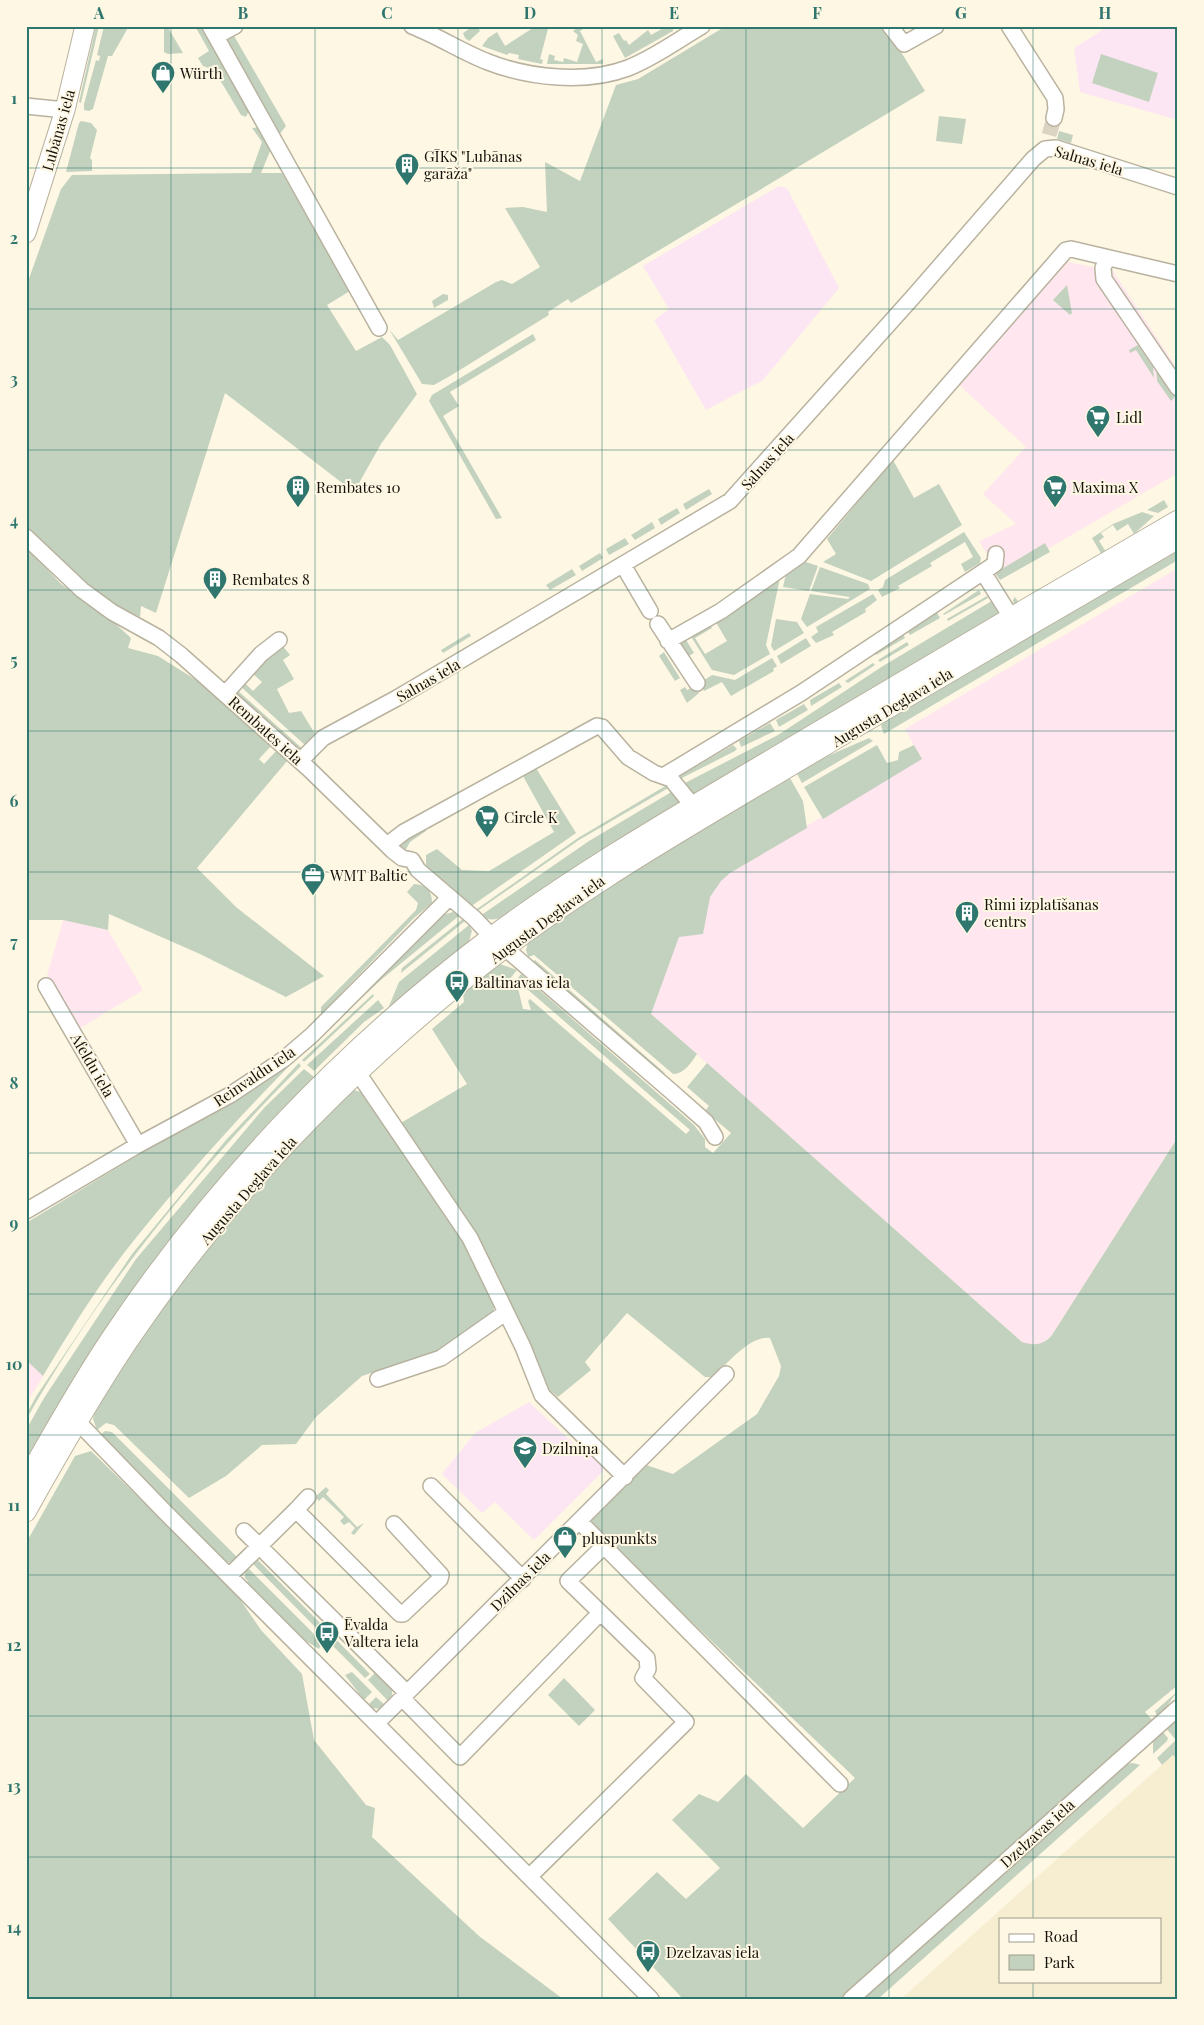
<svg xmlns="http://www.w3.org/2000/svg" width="1204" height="2025" viewBox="0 0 1204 2025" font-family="'Playfair Display',serif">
	<rect width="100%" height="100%" fill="#fef7e3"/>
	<path fill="#ffe6ef" d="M 1068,262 L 1113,271 L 1178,370 L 1178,473 L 1001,576 L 979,541 L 1016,524 L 983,494 L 1026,447 L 958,384 Z
		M 1178,568 L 1178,1137 L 1052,1335 L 1043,1343 L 1029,1345 L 1022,1342 L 651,1014 L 695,892 L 921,758 L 905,729 Z
		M 63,920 L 108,930 L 143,990 L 77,1030 L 45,983 Z
		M 26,1360 L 43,1376 L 26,1404 Z"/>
	<path fill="#f7eed2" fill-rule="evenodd" d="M 1173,1755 L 1178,1760 L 1178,1999 L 901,1999 ZM 1000,1919 L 1160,1919 L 1160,1981 L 1000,1981 Z"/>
	<path fill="#fde6f3" d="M 1109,26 L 1178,26 L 1178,120 L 1080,92 L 1074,48 Z
		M 779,186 L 787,188 L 839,288 L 763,380 L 706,410 L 654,320 L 669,309 L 643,266 Z
		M 529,1402 L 576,1446 L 582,1444 L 603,1466 L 603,1471 L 534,1540 L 495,1502 L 482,1513 L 442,1474 L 475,1433 Z"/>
	<path fill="#c3d2bf" d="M 96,26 L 99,26 L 81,103 L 79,102 Z
		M 104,26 L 129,26 L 112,56 L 108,56 L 93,109 L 89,111 L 84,110 L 84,104 L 96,60 L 99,61 L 100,56 L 97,55 Z
		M 164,26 L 167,26 L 183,53 L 168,54 L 164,52 Z
		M 195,26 L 205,26 L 250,108 L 246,117 L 241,115 L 214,70 L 203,66 L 198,58 L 209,51 Z
		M 473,26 L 477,26 L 480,31 L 469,41 L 465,38 L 463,33 Z
		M 536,26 L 553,26 L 552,29 L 548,29 L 540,59 L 543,60 L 542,64 L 518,59 L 519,55 L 509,53 L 507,55 L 482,46 L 488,38 L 497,32 L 505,46 Z
		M 580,26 L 585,28 L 580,31 L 596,62 L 603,59 L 603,64 L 547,64 L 549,54 L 555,56 L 554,60 L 563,62 L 564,58 L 577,62 L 583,44 L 576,41 L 578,35 L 573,31 Z
		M 667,26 L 673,26 L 673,31 L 625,58 L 613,36 L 619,33 L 624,41 L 626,40 L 629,45 L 648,30 L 651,35 Z
		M 726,26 L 885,26 L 925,91 L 571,303 L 568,299 L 548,312 L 549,315 L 450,376 L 434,385 L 422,384 L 389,329 L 398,340 L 496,282 L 502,280 L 512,284 L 540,267 L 505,208 L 523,207 L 547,212 L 545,162 L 580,181 L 616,85 L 638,79 Z
		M 233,34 L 286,126 L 278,136 L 227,41 Z
		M 1101,54 L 1158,73 L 1149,102 L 1092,83 Z
		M 939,116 L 966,119 L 962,144 L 936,141 Z
		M 81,121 L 91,123 L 97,130 L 90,158 L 92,160 L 92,171 L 66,172 L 79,123 Z
		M 259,127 L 271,149 L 261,173 L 282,173 L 350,291 L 327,305 L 356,351 L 382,337 L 390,345 L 417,394 L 381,444 L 354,492 L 225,393 L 156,613 L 141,606 L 140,617 L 121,608 L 73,577 L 26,526 L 26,287 L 61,189 L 72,175 L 251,173 L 262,142 L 252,128 Z
		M 1059,131 L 1073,135 L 1071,143 L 1057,139 Z
		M 1067,285 L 1072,313 L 1070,315 L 1053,300 Z
		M 443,294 L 448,295 L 448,300 L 434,308 L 432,301 Z
		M 533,334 L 536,340 L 450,392 L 459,406 L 443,416 L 502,518 L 496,519 L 429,401 L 432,395 Z
		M 1138,345 L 1153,367 L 1154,378 L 1136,350 L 1130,353 L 1129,350 Z
		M 1156,367 L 1176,396 L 1171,401 L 1157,381 Z
		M 893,460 L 914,498 L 939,484 L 962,525 L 871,581 L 823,562 L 836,554 L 827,539 Z
		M 709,489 L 712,494 L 686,510 L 683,504 Z
		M 1164,500 L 1168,507 L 1158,513 L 1147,510 Z
		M 677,508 L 680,513 L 661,525 L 658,519 Z
		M 1142,512 L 1154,516 L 1134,534 L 1128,524 L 1117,531 L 1113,525 L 1101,533 L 1104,537 L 1099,541 L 1106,552 L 1103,556 L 1019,606 L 1014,605 L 1013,600 L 1015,597 L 1020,604 L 1102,555 L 1092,538 L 1113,524 Z
		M 652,522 L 655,528 L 635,540 L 631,535 Z
		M 964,532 L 981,558 L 980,563 L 965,572 L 961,564 L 973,557 L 965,542 L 930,563 L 932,566 L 898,586 L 900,588 L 882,597 L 878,590 L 883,587 L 885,580 Z
		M 625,538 L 629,544 L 609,555 L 606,549 Z
		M 1045,543 L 1050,552 L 1000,580 L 995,573 Z
		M 1178,546 L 1178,560 L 884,734 L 881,726 L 886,717 Z
		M 26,547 L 61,584 L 107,616 L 131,638 L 128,648 L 158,656 L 209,688 L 272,745 L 259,759 L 264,764 L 277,750 L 288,760 L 197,868 L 236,907 L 324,976 L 286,997 L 200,954 L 109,914 L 108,930 L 63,920 L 26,920 Z
		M 600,553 L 603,558 L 582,571 L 579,566 Z
		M 806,562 L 818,566 L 809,591 L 783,587 L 786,574 Z
		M 820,567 L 868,584 L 870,589 L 807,627 L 801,619 L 810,594 L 848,599 L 850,597 L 811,591 Z
		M 572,569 L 576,575 L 550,590 L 546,585 Z
		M 781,573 L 766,645 L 770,654 L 734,675 L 712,670 L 690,635 L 709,623 L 712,628 L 695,638 L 705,654 L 727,641 L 714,619 Z
		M 979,590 L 981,594 L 944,615 L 943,614 Z
		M 873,594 L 877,600 L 865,609 L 866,612 L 832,632 L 834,635 L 816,643 L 811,637 L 818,632 L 816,627 Z
		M 987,596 L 988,598 L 948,621 L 947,619 Z
		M 995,599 L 1002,614 L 695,795 L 683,784 L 778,735 L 883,666 Z
		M 935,609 L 940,618 L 910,635 L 906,629 Z
		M 776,619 L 797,622 L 804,633 L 774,651 L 771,646 Z
		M 902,632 L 905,638 L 876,655 L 874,651 Z
		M 469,633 L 471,636 L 443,653 L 441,650 Z
		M 685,638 L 694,653 L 685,658 L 679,642 Z
		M 806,638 L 811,646 L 781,664 L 777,656 Z
		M 907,642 L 909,645 L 880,662 L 878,660 Z
		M 282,645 L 290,655 L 283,660 L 294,679 L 277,689 L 289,713 L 301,711 L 317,737 L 306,746 L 239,685 L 243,681 L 253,691 L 262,682 L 251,672 Z
		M 664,652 L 680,678 L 675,681 L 659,656 Z
		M 772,658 L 777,666 L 773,669 L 774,671 L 731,696 L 722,682 L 704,691 L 700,683 L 712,675 L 735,680 Z
		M 873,663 L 875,665 L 848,683 L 845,681 Z
		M 839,683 L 842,687 L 811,706 L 810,700 Z
		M 695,686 L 699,693 L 687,703 L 680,690 L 685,687 L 687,690 Z
		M 237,690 L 305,751 L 303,753 L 237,697 Z
		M 804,704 L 808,710 L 779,727 L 776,720 Z
		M 770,723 L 775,731 L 741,747 L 739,741 Z
		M 869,738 L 873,741 L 802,783 L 796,772 L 807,765 Z
		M 733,745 L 737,749 L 735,751 L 680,779 L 680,776 Z
		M 877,745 L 887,763 L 898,760 L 899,752 L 914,745 L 922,759 L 823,819 L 804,787 Z
		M 536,768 L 576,833 L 470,907 L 426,869 L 426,855 L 437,849 L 462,870 L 489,871 L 554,832 L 523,776 Z
		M 787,777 L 790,778 L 803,801 L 807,828 L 730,873 L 721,881 L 710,897 L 703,934 L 679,937 L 651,1014 L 697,1054 C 691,1063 684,1074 673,1074 L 534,955 L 528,957 L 526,950 L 528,942 L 619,877 Z
		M 667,785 L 670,787 L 579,840 L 476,912 L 474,911 L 578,838 Z
		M 673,791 L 680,800 L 679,805 L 513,914 C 502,918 491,923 480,916 L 589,841 Z
		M 424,826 L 426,831 L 410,842 L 404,853 L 397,847 Z
		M 414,884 C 426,885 432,890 432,903 L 414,918 L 321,1014 L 321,1007 L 416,910 L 418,903 L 407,892 Z
		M 453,912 L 460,915 L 382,979 L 298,1057 L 439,916 Z
		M 464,918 L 465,921 L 401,973 L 402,968 Z
		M 469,925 L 472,931 L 468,945 L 393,1010 L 389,1006 L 399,982 Z
		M 535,960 L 666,1074 L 660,1071 L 533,962 Z
		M 500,964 L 517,970 L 509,980 L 518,988 L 523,1009 L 531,1010 L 528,1001 L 530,999 L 686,1134 L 690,1130 L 519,982 L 518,978 L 521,974 L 694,1125 L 705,1139 L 705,1147 L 713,1153 L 731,1133 L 705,1111 L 709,1106 L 687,1087 L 707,1063 L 1022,1342 C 1034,1346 1044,1345 1052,1335 L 1178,1137 L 1178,1685 L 1145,1712 L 1153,1721 L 840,1999 L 683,1999 L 608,1919 L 657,1872 L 686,1899 L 720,1868 L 672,1820 L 699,1794 L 718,1802 L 746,1774 L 803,1828 L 855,1778 L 590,1525 L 592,1519 L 646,1465 L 673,1474 L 757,1414 L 779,1376 L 781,1366 L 770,1338 C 750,1335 727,1364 713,1377 L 705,1377 L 627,1313 L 585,1362 L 591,1370 L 558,1397 L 546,1387 L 399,1124 L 467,1084 L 432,1029 L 464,1002 L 463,994 L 476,979 Z
		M 373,994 L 374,996 L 304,1062 L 302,1060 Z
		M 378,1000 L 384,1008 L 364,1022 L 314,1071 L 307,1065 Z
		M 294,1057 L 295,1060 C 235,1121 177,1185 124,1253 C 94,1292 68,1334 43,1376 L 26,1360 L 26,1223 L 196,1120 Z
		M 331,1061 L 332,1062 L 26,1467 L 26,1430 L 44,1398 L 136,1259 L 264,1108 L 304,1069 L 314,1077 Z
		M 299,1063 L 301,1066 C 195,1172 100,1289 26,1420 L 26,1415 L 37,1395 L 132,1254 L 226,1140 Z
		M 354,1090 L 361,1092 L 468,1243 L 495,1305 L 492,1317 L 451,1347 L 362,1376 L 316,1417 L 296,1444 L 262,1445 L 226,1476 L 189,1498 L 114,1425 L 106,1423 L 97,1430 L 93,1419 L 96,1404 C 131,1353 165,1301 203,1252 C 247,1197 297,1146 345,1095 Z
		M 105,1431 L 112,1432 L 240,1560 L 235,1563 L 226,1562 L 100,1435 Z
		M 91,1451 L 233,1589 L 261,1630 L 302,1674 L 314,1740 L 366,1805 L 375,1808 L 372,1837 L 479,1936 L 563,1999 L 26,1999 L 26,1543 L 75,1456 Z
		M 326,1487 L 329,1490 L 326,1494 L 357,1527 L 364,1523 L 354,1535 L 351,1533 L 355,1528 L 349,1522 L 344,1525 L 340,1521 L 344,1517 L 323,1497 L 319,1501 L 315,1497 Z
		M 255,1560 L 258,1560 L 370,1674 L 365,1678 L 332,1645 L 334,1643 L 332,1640 L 330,1642 L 252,1563 Z
		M 248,1568 L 322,1642 L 319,1649 L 303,1639 L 246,1583 L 248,1581 L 245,1578 L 245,1572 Z
		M 352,1672 L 372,1692 L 364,1700 L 345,1675 Z
		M 376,1672 L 392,1688 L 392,1695 L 388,1701 L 368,1680 Z
		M 564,1678 L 595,1710 L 579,1726 L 548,1695 Z
		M 1178,1691 L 1158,1718 L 1155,1711 Z
		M 376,1697 L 386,1706 L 382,1709 L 371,1708 L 368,1705 Z
		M 1178,1717 L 1178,1760 L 1173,1755 L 1162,1765 L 1157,1758 L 1176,1740 L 1165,1727 Z
		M 1161,1730 L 1168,1738 L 1167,1741 L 1153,1754 L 1153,1742 Z
		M 1133,1763 L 1140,1765 L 878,1999 L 861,1999 L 1125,1764 Z"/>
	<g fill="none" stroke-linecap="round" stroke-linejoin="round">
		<path stroke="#dbd4c2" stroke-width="15" stroke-dasharray="15 8" stroke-linecap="butt" d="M 1049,135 L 1054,118"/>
		<defs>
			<path id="minor" d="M 210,26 L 379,328
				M 412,26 C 438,36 462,52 488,62 C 529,78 586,84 628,68 C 654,58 678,40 702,26
				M 890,26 L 904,44 L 936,26
				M 1009,26 L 1055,98 L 1056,109 L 1054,118
				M 216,36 L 235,26
				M 26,106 L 65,110
				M 1107,258 L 1103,268 L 1104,279 L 1178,388
				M 26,537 L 82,590 L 112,612 L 159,638 L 181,655 L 310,770 L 393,851 L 402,858 L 412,860 L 418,870 L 474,918 L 492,937
				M 623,565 L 650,611
				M 983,572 L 1011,617
				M 658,624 L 697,683
				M 668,641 L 721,611 L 799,556 L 1066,250 L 1071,249 L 1178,274
				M 226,693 L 261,654 L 279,640
				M 300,761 L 323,738 L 397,698 L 730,501 L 913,297 L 1033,159 L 1045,149 L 1056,148 L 1178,187
				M 665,775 L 801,693 L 995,564 L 996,554
				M 387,845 L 404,832 L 597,726 L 602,727 L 628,757 L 654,773 L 671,779 L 693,806
				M 505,948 L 672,1092 L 706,1122 L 715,1137
				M 46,986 L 138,1145
				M 358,1073 L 470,1238 L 523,1347 L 542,1395 L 625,1477
				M 26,1211 L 138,1145 L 230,1095 L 284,1059 L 312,1035 L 450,897
				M 378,1379 L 441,1358 L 505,1313
				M 77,1421 L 164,1511 L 651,1999
				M 431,1486 L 523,1579
				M 296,1510 L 308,1497
				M 580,1522 L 840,1784
				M 244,1531 L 407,1693
				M 229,1576 L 296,1510 L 400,1614 L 403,1614 L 440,1579 L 441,1575 L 394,1524
				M 402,1698 L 460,1757 L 600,1613
				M 377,1723 L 726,1374
				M 530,1876 L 686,1722 L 643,1678 L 648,1669 L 647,1658 L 568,1581 L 604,1546
				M 851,1999 L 1178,1708"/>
			<path id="major" d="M 26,233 L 65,110 L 85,26
				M 26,1480 C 54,1431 81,1382 113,1335 C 214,1184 345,1047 491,937 C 581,870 679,814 775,757 C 909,677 1043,598 1178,520
				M 26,1512 C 59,1453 92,1395 129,1340 C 221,1204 337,1083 464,980 C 562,900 671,837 779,773 C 911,694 1045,617 1178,539"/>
		</defs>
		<use href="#minor" stroke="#b8b29f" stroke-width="18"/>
		<use href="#major" stroke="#b8b29f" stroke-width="21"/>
		<use href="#minor" stroke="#fff" stroke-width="15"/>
		<use href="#major" stroke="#fff" stroke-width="19"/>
	</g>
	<path fill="none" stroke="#2f766e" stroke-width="1" stroke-opacity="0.55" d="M 171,26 L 171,1999M 315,26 L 315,1999M 458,26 L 458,1999M 602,26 L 602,1999M 746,26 L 746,1999M 889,26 L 889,1999M 1033,26 L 1033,1919M 26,168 L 1178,168M 26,309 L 1178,309M 26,450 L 1178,450M 26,590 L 1178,590M 26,731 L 1178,731M 26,872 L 1178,872M 26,1012 L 1178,1012M 26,1153 L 1178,1153M 26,1294 L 1178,1294M 26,1435 L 1178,1435M 26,1575 L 1178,1575M 26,1716 L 1178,1716M 26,1857 L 1178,1857M 1033,1981 L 1033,1999"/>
	<defs>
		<symbol id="shop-pin" viewBox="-11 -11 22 30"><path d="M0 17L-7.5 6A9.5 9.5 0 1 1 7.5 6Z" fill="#2f766e" stroke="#fef7e3"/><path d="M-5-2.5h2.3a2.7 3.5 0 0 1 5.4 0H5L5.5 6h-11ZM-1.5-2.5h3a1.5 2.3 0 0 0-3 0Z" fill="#fff"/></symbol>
		<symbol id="building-pin" viewBox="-11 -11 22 30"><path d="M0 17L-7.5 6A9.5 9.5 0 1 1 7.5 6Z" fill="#2f766e" stroke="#fef7e3"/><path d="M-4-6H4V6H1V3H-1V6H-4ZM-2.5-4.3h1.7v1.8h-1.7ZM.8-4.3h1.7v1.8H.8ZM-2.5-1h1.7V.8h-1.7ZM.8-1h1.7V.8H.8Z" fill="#fff"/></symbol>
		<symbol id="supermarket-pin" viewBox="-11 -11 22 30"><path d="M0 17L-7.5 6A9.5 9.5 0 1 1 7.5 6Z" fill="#2f766e" stroke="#fef7e3"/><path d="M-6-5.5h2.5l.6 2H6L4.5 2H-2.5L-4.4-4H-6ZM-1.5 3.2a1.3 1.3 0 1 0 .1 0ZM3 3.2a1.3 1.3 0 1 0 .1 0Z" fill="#fff"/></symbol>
		<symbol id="office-pin" viewBox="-11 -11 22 30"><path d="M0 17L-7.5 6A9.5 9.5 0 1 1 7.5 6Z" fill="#2f766e" stroke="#fef7e3"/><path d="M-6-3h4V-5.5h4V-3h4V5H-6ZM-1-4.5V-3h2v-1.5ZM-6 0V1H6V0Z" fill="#fff"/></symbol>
		<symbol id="bus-pin" viewBox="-11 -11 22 30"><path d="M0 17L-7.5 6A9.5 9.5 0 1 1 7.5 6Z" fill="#2f766e" stroke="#fef7e3"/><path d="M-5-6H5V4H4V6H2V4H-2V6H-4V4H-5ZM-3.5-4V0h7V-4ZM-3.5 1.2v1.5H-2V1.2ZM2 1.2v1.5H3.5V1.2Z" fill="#fff"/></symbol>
		<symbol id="school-pin" viewBox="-11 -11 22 30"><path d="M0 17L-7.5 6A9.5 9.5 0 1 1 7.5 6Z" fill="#2f766e" stroke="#fef7e3"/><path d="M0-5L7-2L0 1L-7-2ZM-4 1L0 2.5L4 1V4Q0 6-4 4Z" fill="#fff"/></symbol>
	</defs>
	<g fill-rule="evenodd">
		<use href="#shop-pin" x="149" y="59" width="28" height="38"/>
		<use href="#building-pin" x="393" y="151" width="28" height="38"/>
		<use href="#supermarket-pin" x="1084" y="403" width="28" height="38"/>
		<use href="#building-pin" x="284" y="473" width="28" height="38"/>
		<use href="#supermarket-pin" x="1041" y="473" width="28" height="38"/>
		<use href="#building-pin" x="201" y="565" width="28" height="38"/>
		<use href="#supermarket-pin" x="473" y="803" width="28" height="38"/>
		<use href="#office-pin" x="299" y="861" width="28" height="38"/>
		<use href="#building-pin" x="953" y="899" width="28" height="38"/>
		<use href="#bus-pin" x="443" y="968" width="28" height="38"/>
		<use href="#school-pin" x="511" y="1434" width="28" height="38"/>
		<use href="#shop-pin" x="551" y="1524" width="28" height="38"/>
		<use href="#bus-pin" x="313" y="1619" width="28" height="38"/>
		<use href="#bus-pin" x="634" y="1938" width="28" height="38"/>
	</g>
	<g text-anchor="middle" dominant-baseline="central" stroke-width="4" stroke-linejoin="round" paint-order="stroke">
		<g font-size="15" fill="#13110a" stroke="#fef7e3" text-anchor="start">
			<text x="180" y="73">Würth</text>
			<text x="424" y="156">GĪKS "Lubānas<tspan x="424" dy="17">garāža"</tspan></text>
			<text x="1116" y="417">Lidl</text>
			<text x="316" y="487">Rembates 10</text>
			<text x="1072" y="487">Maxima X</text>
			<text x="232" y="579">Rembates 8</text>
			<text x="504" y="817">Circle K</text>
			<text x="330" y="875">WMT Baltic</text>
			<text x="984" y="904">Rimi izplatīšanas<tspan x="984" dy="17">centrs</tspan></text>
			<text x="474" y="982">Baltinavas iela</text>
			<text x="542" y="1448">Dzilniņa</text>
			<text x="582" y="1538">pluspunkts</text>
			<text x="344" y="1624">Ēvalda<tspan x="344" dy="17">Valtera iela</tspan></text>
			<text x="666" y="1952">Dzelzavas iela</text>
		</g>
		<g font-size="15" fill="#13110a" stroke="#fef7e3">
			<text transform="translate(58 130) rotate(-74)">Lubānas iela</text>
			<text transform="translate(1089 160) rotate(16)">Salnas iela</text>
			<text transform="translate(767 461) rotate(-48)">Salnas iela</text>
			<text transform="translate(428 680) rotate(-30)">Salnas iela</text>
			<text transform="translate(892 707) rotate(-31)">Augusta Deglava iela</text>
			<text transform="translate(266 730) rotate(42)">Rembates iela</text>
			<text transform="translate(547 919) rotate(-36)">Augusta Deglava iela</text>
			<text transform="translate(93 1065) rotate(60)">Afeldu iela</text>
			<text transform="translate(254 1076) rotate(-34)">Reinvaldu iela</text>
			<text transform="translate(248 1190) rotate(-49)">Augusta Deglava iela</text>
			<text transform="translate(520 1581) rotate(-45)">Dzilnas iela</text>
			<text transform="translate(1037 1833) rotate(-42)">Dzelzavas iela</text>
		</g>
	</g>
	<rect width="1204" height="2025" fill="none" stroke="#fef7e3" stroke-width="55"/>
	<rect x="999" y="1918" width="162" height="65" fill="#fef7e3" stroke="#a09b8c"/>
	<rect x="1009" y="1934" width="25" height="8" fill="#ffffff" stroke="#a09b8c"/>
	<text x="1044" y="1942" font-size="15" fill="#13110a">Road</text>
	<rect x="1009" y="1955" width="25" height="15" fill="#c3d2bf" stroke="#a09b8c"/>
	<text x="1044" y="1968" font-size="15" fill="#13110a">Park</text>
	<rect x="28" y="28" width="1148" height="1970" fill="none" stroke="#2f766e" stroke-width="2"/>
	<g font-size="16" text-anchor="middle" font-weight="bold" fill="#2f766e">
		<text x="99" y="19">A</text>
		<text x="243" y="19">B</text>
		<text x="387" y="19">C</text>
		<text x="530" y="19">D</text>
		<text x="674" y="19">E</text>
		<text x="817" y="19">F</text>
		<text x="961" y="19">G</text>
		<text x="1105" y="19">H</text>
		<text x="14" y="104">1</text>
		<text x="14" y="244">2</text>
		<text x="14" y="385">3</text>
		<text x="14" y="526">4</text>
		<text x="14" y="666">5</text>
		<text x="14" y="807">6</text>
		<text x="14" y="948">7</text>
		<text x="14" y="1089">8</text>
		<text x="14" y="1229">9</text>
		<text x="14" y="1370">10</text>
		<text x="14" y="1511">11</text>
		<text x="14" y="1651">12</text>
		<text x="14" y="1792">13</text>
		<text x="14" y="1933">14</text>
	</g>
</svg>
